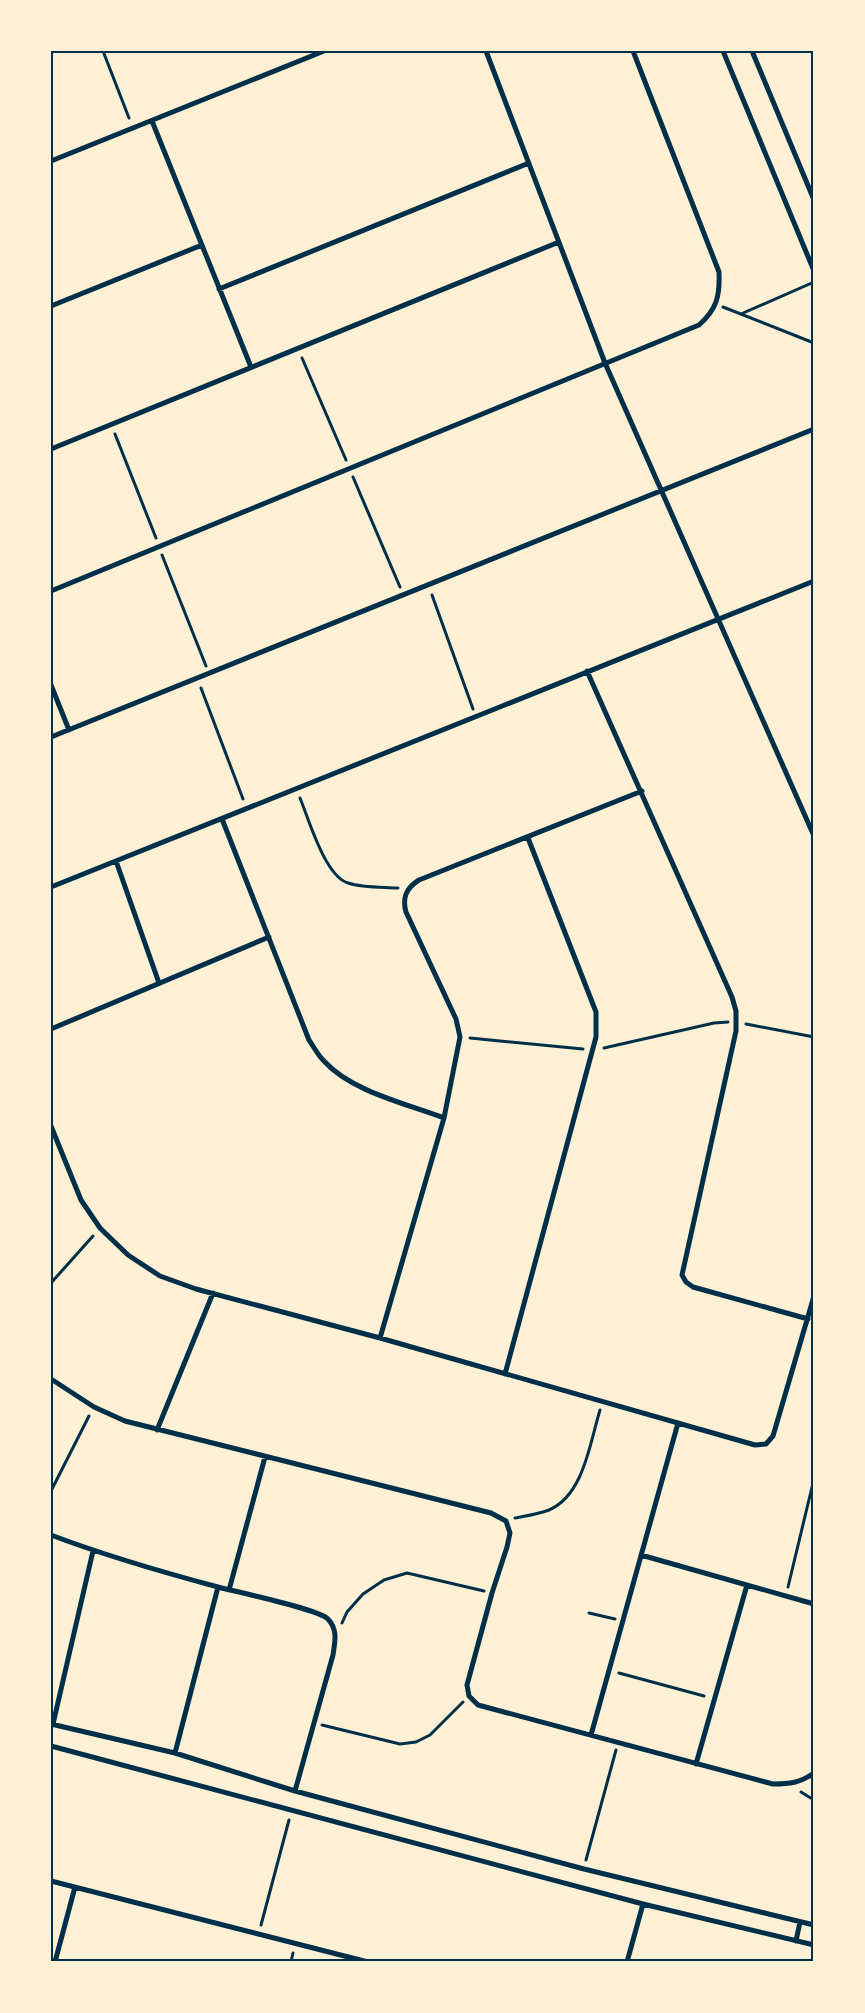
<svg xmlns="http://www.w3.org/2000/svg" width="865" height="2013" viewBox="0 0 865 2013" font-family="Commissioner,sans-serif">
	<rect width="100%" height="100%" fill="#fdf0d5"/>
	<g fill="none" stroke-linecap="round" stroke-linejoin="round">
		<path stroke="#003049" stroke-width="3" d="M 103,51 L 129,118
			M 723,307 L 814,343
			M 741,314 L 814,282
			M 302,358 L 346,460
			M 115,434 L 156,538
			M 353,477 L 400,587
			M 162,555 L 206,666
			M 432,595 L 473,709
			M 201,688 L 243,799
			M 300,798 C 309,820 325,876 348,883 C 363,888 382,887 398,888
			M 746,1024 L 814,1037
			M 470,1038 L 583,1049
			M 604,1048 L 714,1023 L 728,1022
			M 51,1283 L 93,1236
			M 51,1491 L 89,1416
			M 515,1518 C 526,1516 539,1514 549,1510 C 584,1495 590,1442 600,1410
			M 788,1587 L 813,1483
			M 589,1613 L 615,1619
			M 342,1623 L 347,1612 L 363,1594 L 384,1580 L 407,1573 L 484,1591
			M 619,1673 L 704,1696
			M 322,1725 L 400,1744 L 416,1742 L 430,1735 L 463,1702
			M 801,1792 L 814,1800
			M 586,1860 L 616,1750
			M 261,1925 L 289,1820
			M 291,1962 L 293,1953"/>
		<path stroke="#003049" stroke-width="5" d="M 486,51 L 605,363 L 814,836
			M 723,51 L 814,271
			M 752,51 L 814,200
			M 152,121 L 251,367
			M 51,161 L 324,51
			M 219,289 L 529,163
			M 51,306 L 202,245
			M 51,449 L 559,242
			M 51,591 L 699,325 C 717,309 720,296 719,272 L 633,51
			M 587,671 L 732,997 L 736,1011 L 736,1031 L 682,1275 L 686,1282 L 693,1287 L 808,1319
			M 51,685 L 69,730
			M 51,737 L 814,429
			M 222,819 L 309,1040 C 314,1047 318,1056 325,1062 C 351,1091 407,1104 444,1118
			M 116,861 L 159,983
			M 51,887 L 814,581
			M 51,1029 L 269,937
			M 51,1126 L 81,1200 L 100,1228 L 128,1255 L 160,1276 L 196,1289 L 380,1338 L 755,1445 L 766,1444 L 773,1436 L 814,1296
			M 380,1338 L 444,1118 L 460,1037 L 456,1019 L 406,912 C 402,898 406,888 419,880 L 642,791
			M 505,1374 L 596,1037 L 596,1012 L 528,838
			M 51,1379 L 94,1407 L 125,1421 L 491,1513 L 506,1521 L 510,1533 L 507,1547 L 492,1593 L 467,1685 L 469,1696 L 478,1705 L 773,1784 C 789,1784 800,1783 814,1773
			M 157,1430 L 213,1293
			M 51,1535 C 106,1556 162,1572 218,1587 C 237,1592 318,1609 328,1619 C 338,1630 335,1641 333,1655 L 295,1791
			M 641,1555 L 814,1604
			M 229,1590 L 265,1457
			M 51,1724 L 175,1753 L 295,1791 L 584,1869 L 814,1925
			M 53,1724 L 93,1551
			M 591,1735 L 678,1423
			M 51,1746 L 643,1904 L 814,1945
			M 175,1753 L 218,1587
			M 696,1764 L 747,1585
			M 51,1881 L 368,1962
			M 796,1941 L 800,1922
			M 55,1962 L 75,1887
			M 627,1962 L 643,1904"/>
	</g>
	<rect width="865" height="2013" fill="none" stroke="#fdf0d5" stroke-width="105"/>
	<rect x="52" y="52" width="760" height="1908" fill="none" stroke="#003049" stroke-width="2"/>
</svg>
